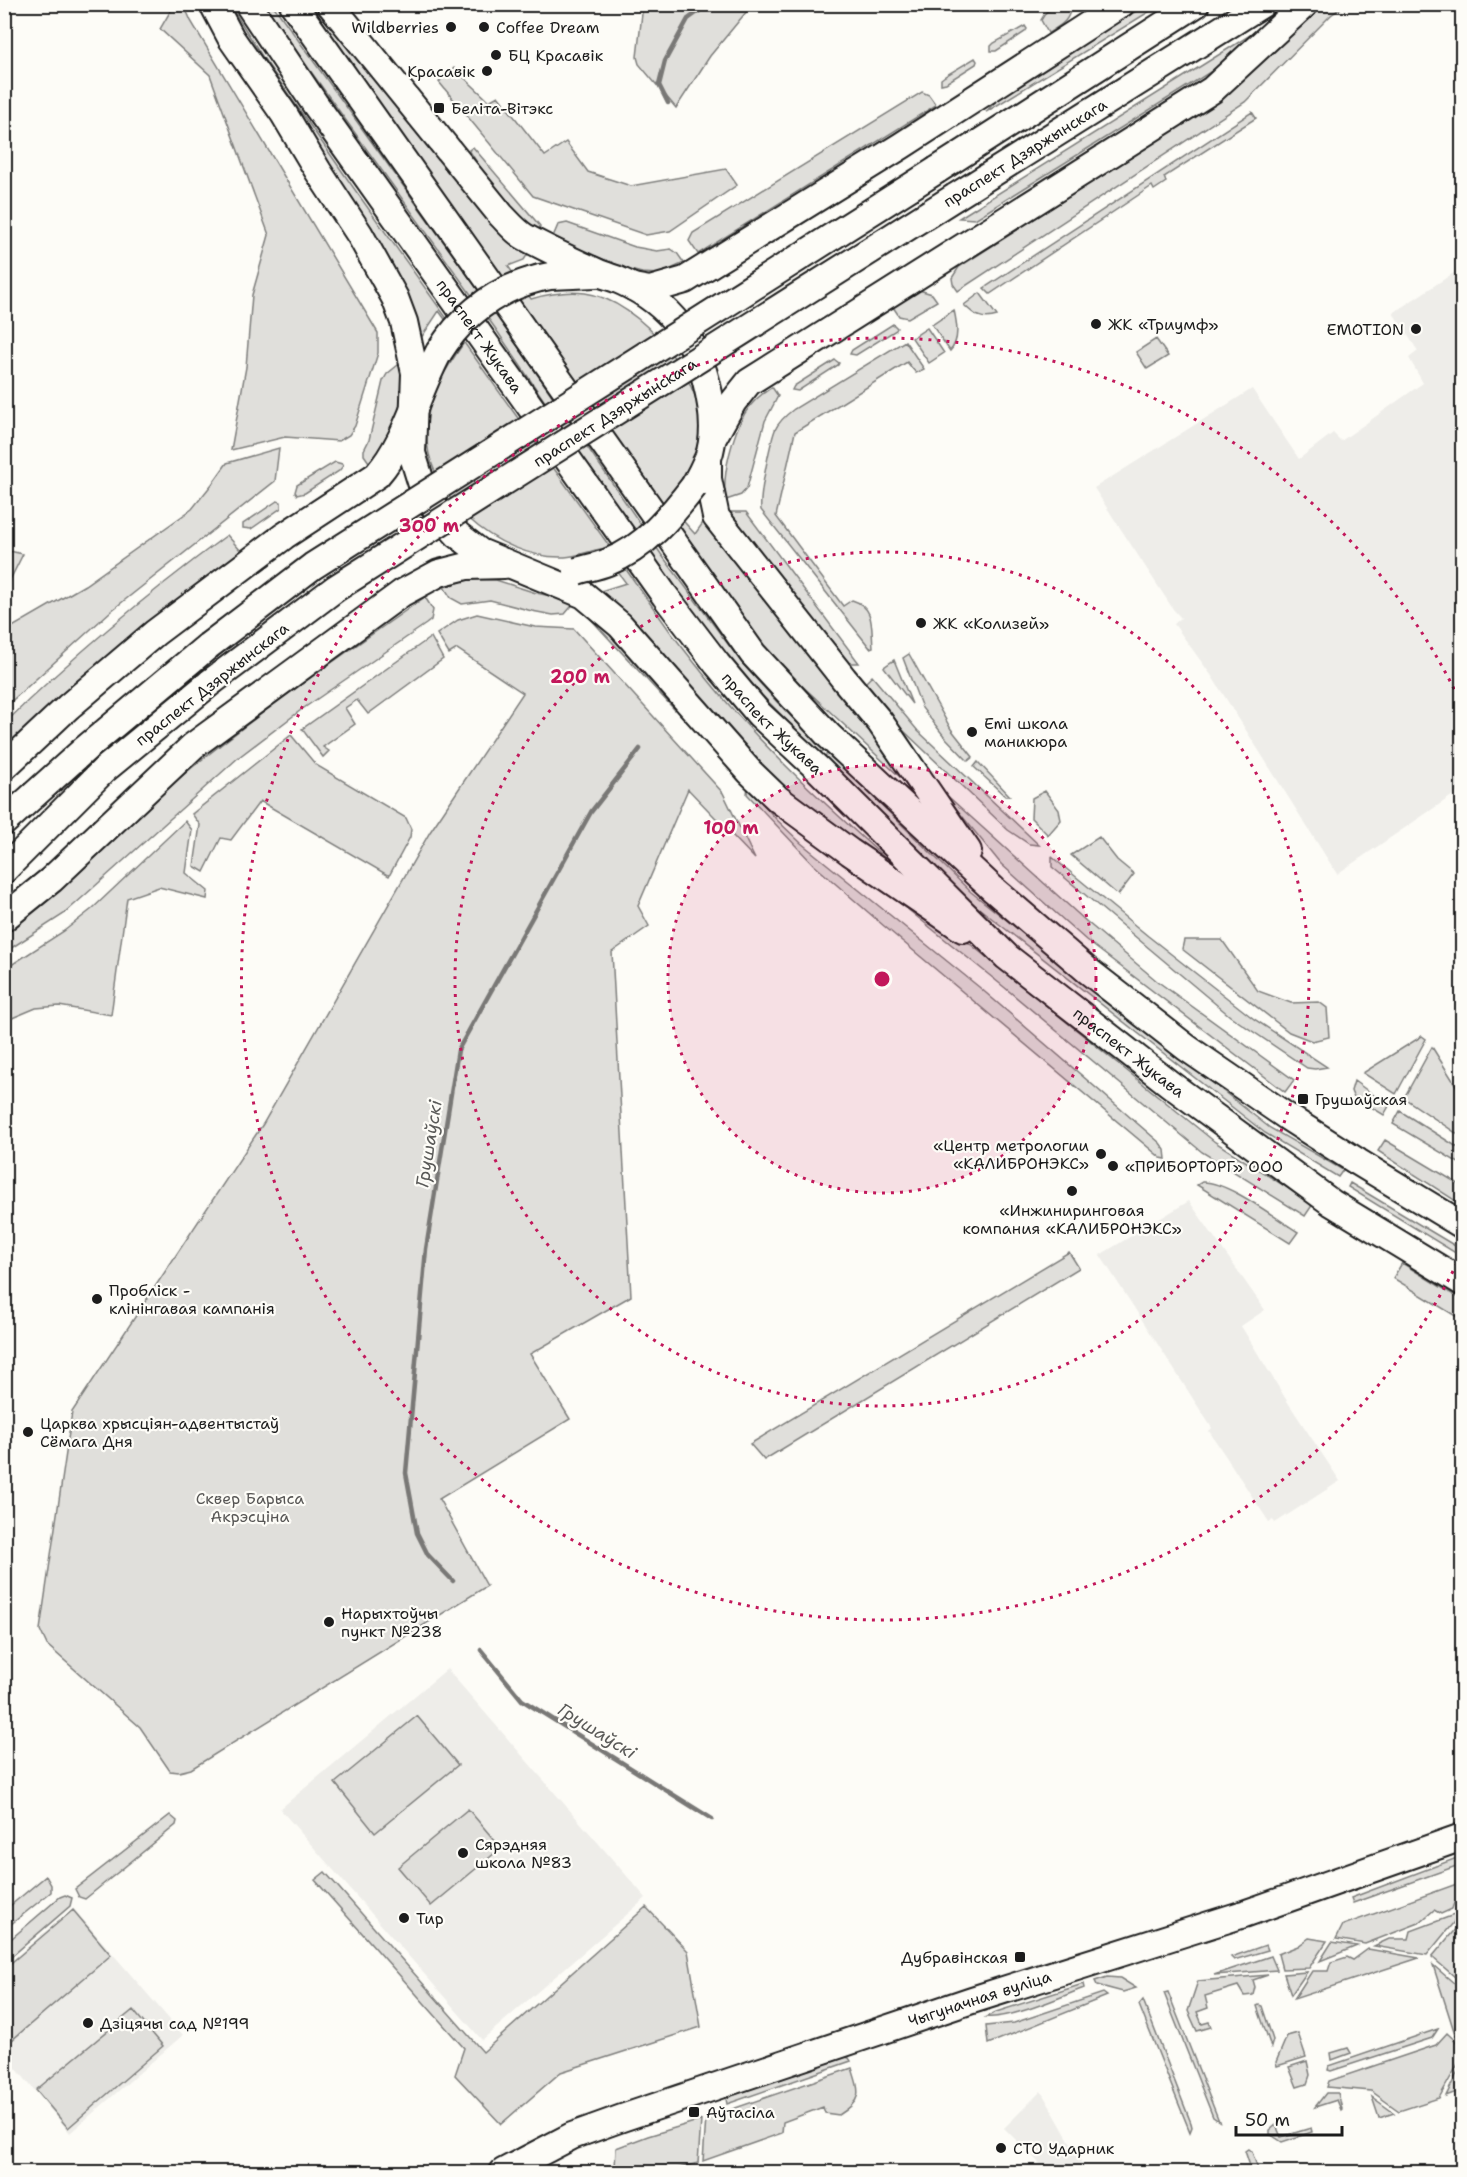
<svg xmlns="http://www.w3.org/2000/svg" width="1467" height="2177" viewBox="0 0 1467 2177" font-family="'Shantell Sans',sans-serif">
	<rect width="100%" height="100%" fill="#fdfcf7"/>
	<filter id="ink" filterUnits="userSpaceOnUse"><feTurbulence type="fractalNoise" baseFrequency=".0167" numOctaves="2"/><feDisplacementMap in="SourceGraphic" scale="12" xChannelSelector="R" yChannelSelector="G"/><feConvolveMatrix kernelMatrix="1 2 1 2 8 2 1 2 1" color-interpolation-filters="sRGB"/></filter>
	<g filter="url(#ink)">
		<path fill="#eeede9" d="M 1458,270 L 1462,278 L 1462,789 L 1337,874 L 1211,675 L 1174,624 L 1181,618 L 1173,609 L 1094,488 L 1252,389 L 1299,459 L 1333,433 L 1341,441 L 1423,383 L 1409,358 L 1418,351 L 1393,313 Z
			M 1189,1201 L 1265,1310 L 1241,1326 L 1287,1401 L 1340,1481 L 1275,1523 L 1273,1520 L 1269,1522 L 1209,1431 L 1212,1428 L 1100,1255 Z
			M 447,1669 L 646,1898 L 482,2040 L 280,1809 Z
			M 73,1908 L 183,2035 L 70,2133 L 5,2055 L 4,1967 Z
			M 1041,2091 L 1087,2172 L 1048,2172 L 1004,2128 Z"/>
		<path fill="#e0dfdb" stroke="#7e7e7c" stroke-width="1.5" d="M 174,5 L 184,5 L 191,21 L 378,333 L 378,353 L 355,426 L 349,435 L 339,441 L 285,437 L 231,450 L 246,367 L 252,295 L 269,235 L 210,75 L 160,29 Z
			M 222,5 L 230,5 L 262,56 L 353,187 L 672,634 C 689,656 706,678 724,699 C 777,762 839,816 899,871 L 786,795 L 594,593 L 626,583 L 601,549 C 589,551 577,556 565,557 C 497,560 419,493 427,422 C 430,393 447,367 463,344 L 439,311 L 419,341 Z
			M 265,5 L 273,5 L 502,323 L 661,554 L 742,663 L 777,702 L 824,749 L 820,754 L 735,668 L 652,560 L 495,328 L 309,69 Z
			M 307,5 L 318,5 L 531,249 L 524,260 L 508,266 L 531,299 C 548,294 567,291 585,293 C 640,300 710,384 701,440 C 696,466 683,483 668,504 L 695,534 L 710,513 L 929,804 L 797,681 L 760,642 L 717,586 Z
			M 643,5 L 752,5 L 710,56 L 676,108 L 639,64 L 637,57 Z
			M 1057,5 L 1071,5 C 1070,21 1061,25 1048,33 L 1041,20 L 1046,12 Z
			M 1146,5 L 1160,5 L 986,112 L 1001,95 L 1011,88 Z
			M 1324,5 L 1345,5 L 1331,15 L 1245,102 L 958,291 L 953,284 L 952,278 L 959,267 L 1179,127 L 1228,89 L 1309,16 Z
			M 1025,26 L 1027,29 L 1025,32 L 996,51 L 991,51 L 991,46 L 994,43 Z
			M 1263,27 L 1231,59 L 975,219 L 959,218 Z
			M 975,58 L 977,61 L 976,64 L 946,83 L 941,84 L 941,79 L 945,76 Z
			M 454,68 L 489,101 L 498,96 L 545,156 L 566,142 L 588,172 L 631,186 L 726,169 L 737,185 L 670,231 L 646,235 L 533,196 L 439,82 Z
			M 922,92 L 929,95 L 936,105 L 698,254 L 689,241 L 693,233 Z
			M 1252,112 L 1256,118 L 1164,177 L 1166,182 L 1154,190 L 1152,186 L 990,294 L 984,288 Z
			M 473,147 L 540,226 L 539,232 C 506,217 488,179 469,150 Z
			M 567,223 L 635,247 L 657,251 L 671,249 L 677,253 L 684,263 L 660,274 L 642,273 L 630,270 L 552,239 L 558,225 Z
			M 919,290 L 932,294 L 937,301 L 908,318 L 899,316 L 891,304 Z
			M 980,293 L 997,316 C 982,321 974,315 964,305 Z
			M 954,310 C 957,324 960,340 950,351 L 932,325 Z
			M 893,324 L 897,328 L 896,330 L 856,355 L 850,354 L 852,350 Z
			M 927,328 L 944,353 L 929,363 L 912,338 Z
			M 1156,339 L 1168,356 L 1147,369 L 1136,352 Z
			M 905,341 L 924,369 L 916,373 L 907,362 L 795,432 L 776,516 L 843,606 L 852,600 C 875,607 871,626 873,647 L 870,648 L 761,510 C 759,496 770,444 775,430 C 779,421 786,415 794,409 Z
			M 835,360 L 839,363 L 838,365 L 798,391 L 792,390 L 794,386 Z
			M 398,365 L 405,366 L 402,408 L 390,444 L 371,465 L 364,455 L 364,450 L 369,440 L 383,381 L 387,374 Z
			M 772,387 L 778,396 L 765,421 L 747,488 L 741,495 L 726,500 C 721,476 733,434 745,413 C 752,402 761,394 772,387 Z
			M 279,448 L 275,481 L 111,611 L 5,707 L 4,633 L 7,630 L 85,585 L 192,509 L 212,484 L 227,463 Z
			M 335,462 L 342,464 L 343,466 L 339,471 L 305,493 L 297,495 L 295,492 L 297,485 Z
			M 277,501 L 281,502 L 281,508 L 251,529 L 243,528 L 243,524 Z
			M 730,512 L 746,512 L 859,663 L 844,663 Z
			M 227,535 L 241,551 L 138,630 L 5,748 L 5,723 C 74,655 149,593 227,535 Z
			M 5,550 L 23,554 L 5,590 L 4,550 Z
			M 470,579 L 496,580 L 536,593 L 576,601 L 565,614 L 553,615 L 532,611 L 490,600 L 462,604 L 451,598 L 444,587 Z
			M 425,597 L 433,610 L 431,620 L 426,624 L 301,710 L 239,757 L 64,914 L 5,952 L 5,928 C 78,886 129,818 194,766 C 268,706 347,652 425,597 Z
			M 591,607 L 673,701 L 674,709 L 588,616 Z
			M 477,614 L 535,627 L 574,629 L 723,793 L 755,859 L 688,789 L 638,906 L 649,926 L 612,952 L 631,1296 L 530,1354 L 570,1419 L 439,1499 L 487,1586 L 191,1769 L 179,1772 L 170,1771 L 140,1727 L 47,1645 L 40,1630 L 72,1412 L 263,1124 L 430,832 L 523,693 L 457,649 L 449,654 L 437,634 L 458,620 Z
			M 431,637 L 443,659 L 368,714 L 357,700 L 345,708 L 355,724 L 323,747 L 329,751 L 323,757 L 302,729 Z
			M 909,654 L 951,729 L 973,757 L 968,761 L 944,736 L 922,708 L 903,658 Z
			M 894,660 L 912,704 L 884,667 Z
			M 872,676 L 918,731 L 1039,845 L 1029,844 L 1008,830 L 885,713 L 866,686 L 866,682 Z
			M 291,735 L 316,765 L 406,818 L 411,829 L 410,837 L 389,876 L 260,801 L 231,840 L 221,838 L 204,872 L 194,866 L 200,825 L 192,814 Z
			M 828,753 L 971,892 L 1270,1128 L 1343,1170 L 1338,1177 L 1265,1133 L 966,898 L 824,757 Z
			M 978,762 L 1010,796 L 1005,796 L 974,767 Z
			M 748,786 L 776,819 L 801,843 L 979,987 L 1160,1143 L 1165,1150 L 1166,1159 L 1161,1158 L 884,926 L 814,865 L 747,794 Z
			M 941,790 L 1087,922 L 1157,981 L 1294,1080 L 1285,1092 L 1086,940 L 1001,864 Z
			M 1045,791 L 1059,810 L 1061,820 L 1048,835 L 1031,818 L 1032,798 Z
			M 185,821 L 192,830 L 186,873 L 208,891 L 207,899 L 159,887 L 127,898 L 111,1015 L 59,1006 L 36,1008 L 5,1021 L 5,969 L 64,931 L 92,909 Z
			M 1099,837 L 1117,860 L 1134,874 L 1118,895 L 1071,855 Z
			M 1052,857 L 1148,936 L 1254,1019 L 1327,1067 L 1315,1069 L 1307,1068 L 1230,1016 L 1052,867 Z
			M 864,874 L 959,935 L 1215,1142 L 1313,1204 L 1305,1216 L 1202,1152 L 1004,987 Z
			M 1184,940 L 1222,940 L 1258,991 L 1291,1003 L 1319,1002 L 1327,1008 L 1329,1037 L 1312,1041 L 1289,1032 L 1182,949 Z
			M 1422,1036 L 1426,1039 L 1396,1094 L 1363,1073 Z
			M 1432,1047 L 1462,1095 L 1462,1137 L 1404,1098 Z
			M 1354,1081 L 1389,1106 L 1384,1115 L 1353,1096 L 1351,1091 Z
			M 1400,1111 L 1462,1150 L 1462,1165 L 1393,1124 Z
			M 1385,1140 L 1462,1186 L 1462,1205 L 1378,1151 Z
			M 1202,1182 C 1228,1181 1275,1218 1298,1232 L 1290,1243 L 1197,1185 Z
			M 1350,1183 L 1462,1250 L 1462,1257 L 1348,1187 Z
			M 1069,1252 L 1079,1268 L 764,1460 L 750,1444 Z
			M 1402,1263 L 1462,1300 L 1462,1320 L 1393,1278 Z
			M 417,1716 L 458,1765 L 375,1833 L 335,1783 Z
			M 468,1809 L 501,1848 L 431,1906 L 398,1867 Z
			M 170,1815 L 177,1821 L 176,1825 L 85,1899 L 79,1897 L 75,1889 Z
			M 1462,1856 L 1462,1864 L 1353,1903 L 1351,1898 Z
			M 325,1872 L 483,2052 L 646,1907 L 688,1951 L 701,2027 L 561,2072 L 501,2124 L 455,2075 L 464,2048 L 315,1880 Z
			M 46,1876 L 51,1885 L 51,1892 L 5,1929 L 5,1910 Z
			M 1462,1882 L 1462,1902 L 1454,1903 L 1452,1909 L 1441,1914 L 1434,1910 L 1419,1923 L 1365,1944 L 1336,1939 L 1343,1925 Z
			M 65,1895 L 72,1898 L 70,1906 L 5,1962 L 5,1944 L 60,1897 Z
			M 73,1910 L 111,1955 L 5,2046 L 5,1968 Z
			M 1462,1912 L 1427,1955 L 1374,1946 L 1389,1939 L 1409,1939 L 1411,1931 Z
			M 1462,1921 L 1462,1983 L 1432,1957 Z
			M 1309,1938 L 1327,1941 L 1309,1968 L 1282,1969 L 1278,1954 L 1298,1946 Z
			M 1332,1942 L 1357,1946 L 1320,1961 Z
			M 1266,1945 L 1268,1950 L 1234,1960 L 1231,1957 Z
			M 1368,1949 L 1419,1958 L 1294,1999 L 1312,1971 L 1328,1971 L 1331,1962 L 1347,1957 L 1353,1960 Z
			M 1271,1956 L 1277,1970 L 1214,1975 Z
			M 1433,1965 L 1462,1990 L 1462,2041 L 1455,2034 Z
			M 1307,1972 L 1291,1995 L 1284,1974 Z
			M 1268,1975 L 1253,1980 L 1255,1987 L 1253,1995 L 1244,1996 L 1238,1986 L 1205,1996 L 1208,2008 L 1197,2012 L 1202,2024 L 1209,2022 L 1211,2027 L 1197,2031 L 1188,2011 L 1198,1981 Z
			M 1107,1977 L 1120,1978 L 1136,1988 L 1123,1992 L 1097,1985 L 1095,1981 Z
			M 1083,1984 L 1084,1988 C 1060,1997 1009,2020 986,2017 L 996,2012 Z
			M 1168,1992 L 1219,2121 L 1213,2117 L 1164,1993 Z
			M 1103,1993 L 1107,1996 L 988,2044 L 986,2026 L 1014,2023 Z
			M 1143,2000 L 1191,2123 L 1192,2127 L 1190,2132 L 1139,2005 Z
			M 1259,2005 L 1262,2006 L 1273,2040 L 1271,2047 L 1257,2006 Z
			M 133,2010 L 163,2046 L 68,2128 L 36,2090 Z
			M 1438,2029 L 1432,2038 L 1331,2071 L 1328,2070 L 1329,2066 Z
			M 1298,2033 L 1306,2057 L 1277,2066 L 1276,2062 L 1287,2036 Z
			M 1447,2033 L 1462,2047 L 1462,2057 L 1439,2098 L 1399,2111 L 1371,2091 L 1327,2087 L 1329,2081 L 1436,2045 Z
			M 1348,2048 L 1351,2053 L 1332,2060 L 1331,2053 Z
			M 842,2056 L 849,2058 L 851,2061 L 727,2104 L 726,2099 L 732,2094 Z
			M 1307,2061 L 1310,2075 L 1307,2084 L 1297,2087 L 1289,2067 Z
			M 1462,2063 L 1462,2090 L 1446,2096 Z
			M 852,2068 C 860,2093 863,2100 839,2115 L 825,2113 L 823,2107 L 783,2122 L 782,2133 L 703,2161 L 706,2118 Z
			M 1326,2093 L 1338,2093 L 1342,2109 L 1341,2110 L 1337,2100 L 1315,2107 Z
			M 1372,2097 L 1394,2113 L 1379,2118 Z
			M 701,2120 L 698,2163 L 665,2172 L 619,2172 L 615,2168 L 616,2148 L 648,2136 Z
			M 1276,2125 L 1281,2137 L 1311,2128 L 1312,2132 L 1282,2142 L 1270,2134 L 1270,2130 Z
			M 1248,2149 L 1252,2152 L 1259,2172 L 1252,2172 L 1245,2151 Z"/>
		<g fill="none" stroke-linecap="round" stroke-linejoin="round">
			<path stroke="#797876" stroke-width="4.5" d="M 668,103 L 659,85 L 665,61 L 688,19 L 709,4
				M 453,1581 L 428,1555 L 417,1533 L 406,1473 L 426,1249 L 458,1050 L 591,812 L 640,749
				M 481,1650 L 522,1700 L 712,1819"/>
			<defs>
				<g id="major">
					<path d="M 213,4 L 231,38 L 284,114 L 318,171 L 360,235 L 395,298 L 404,322 L 415,373 L 412,453 L 421,482 L 438,513 L 458,535 L 480,552 L 584,595 L 620,625 L 750,772 L 778,799 L 850,852 L 963,929"/>
					<path id="s1" d="M 248,4 L 315,104 L 665,596 L 717,664 L 759,714 L 818,769 L 1007,957 L 1170,1084 L 1332,1203 L 1462,1282"/>
					<path d="M 293,4 L 753,654 L 829,736 L 994,890 L 1087,970 L 1187,1048 L 1289,1118 L 1358,1162 L 1462,1225"/>
					<path d="M 330,4 L 501,215 C 508,222 516,232 525,237 C 547,249 575,262 599,273 C 604,275 610,277 616,279 C 662,298 694,333 706,381 C 712,404 717,434 708,458 C 704,467 699,477 694,486"/>
					<path d="M 937,170 L 1196,4"/>
					<path d="M 955,197 L 1262,4"/>
					<path d="M 540,278 L 550,276 L 596,274"/>
					<path d="M 633,287 L 650,290 L 685,280 L 901,146 L 1121,4"/>
					<path d="M 713,438 L 733,402 L 749,382 L 1212,90 L 1305,4"/>
					<path d="M 708,460 L 708,479 L 716,517 L 844,679 L 880,722 L 968,851"/>
					<path d="M 4,767 L 68,707 L 155,633 L 284,536 L 377,475 C 407,441 417,392 439,352"/>
					<path d="M 4,822 L 85,749 L 208,646"/>
					<path d="M 4,870 L 104,770 L 211,682"/>
					<path d="M 4,918 L 51,880 L 193,746 L 402,593 L 439,573 L 467,566 L 504,565"/>
					<path id="s2" d="M 503,2172 L 572,2136 L 622,2118 L 972,2000 L 1244,1914 L 1462,1837"/>
				</g>
			</defs>
			<use href="#major" stroke="#1c1c1c" stroke-width="30"/>
			<use href="#major" stroke="#fdfcf7" stroke-width="26"/>
			<defs>
				<g id="major-bridge">
					<path d="M 439,352 C 463,314 496,289 540,278"/>
					<path d="M 577,571 C 587,568 598,566 608,562 C 645,548 671,516 694,486"/>
					<path d="M 208,646 L 313,566 L 937,170"/>
					<path id="s3" d="M 211,682 L 336,588 L 955,197"/>
				</g>
			</defs>
			<use href="#major-bridge" stroke="#1c1c1c" stroke-width="30" stroke-linecap="butt"/>
			<use href="#major-bridge" stroke="#fdfcf7" stroke-width="26"/>
		</g>
	</g>
	<circle cx="882" cy="979" r="214" fill="#c2185b" fill-opacity=".12"/>
	<g fill="none" stroke="#c2185b" stroke-width="3" stroke-dasharray="3 6">
		<circle cx="882" cy="979" r="214"/>
		<circle cx="882" cy="979" r="427"/>
		<path d="M1461 1255A641 641 0 1 1 1461 703"/>
	</g>
	<g fill="#1c1c1c" stroke="#fdfcf7" stroke-width="2">
		<circle cx="451" cy="27" r="6"/>
		<circle cx="484" cy="27" r="6"/>
		<circle cx="496" cy="55" r="6"/>
		<circle cx="487" cy="71" r="6"/>
		<rect x="433" y="102" width="12" height="12" rx="3"/>
		<circle cx="1096" cy="324" r="6"/>
		<circle cx="1416" cy="329" r="6"/>
		<circle cx="921" cy="623" r="6"/>
		<circle cx="972" cy="732" r="6"/>
		<rect x="1297" y="1093" width="12" height="12" rx="3"/>
		<circle cx="1101" cy="1154" r="6"/>
		<circle cx="1113" cy="1166" r="6"/>
		<circle cx="1072" cy="1191" r="6"/>
		<circle cx="97" cy="1299" r="6"/>
		<circle cx="28" cy="1432" r="6"/>
		<circle cx="329" cy="1622" r="6"/>
		<circle cx="463" cy="1853" r="6"/>
		<circle cx="404" cy="1918" r="6"/>
		<rect x="1014" y="1951" width="12" height="12" rx="3"/>
		<circle cx="88" cy="2023" r="6"/>
		<rect x="688" y="2106" width="12" height="12" rx="3"/>
		<circle cx="1001" cy="2148" r="6"/>
	</g>
	<g text-anchor="middle" dominant-baseline="central" stroke-width="4.5" stroke-linejoin="round" paint-order="stroke">
		<g font-size="16" fill="#1c1c1c" stroke="#fdfcf7" text-anchor="start">
			<text x="439" y="27" text-anchor="end">Wildberries</text>
			<text x="496" y="27">Coffee Dream</text>
			<text x="508" y="55">БЦ Красавік</text>
			<text x="475" y="71" text-anchor="end">Красавік</text>
			<text x="451" y="108">Беліта-Вітэкс</text>
			<text x="1108" y="324">ЖК «Триумф»</text>
			<text x="1404" y="329" text-anchor="end">EMOTION</text>
			<text x="933" y="623">ЖК «Колизей»</text>
			<text x="984" y="723">Emi школа<tspan x="984" dy="18">маникюра</tspan></text>
			<text x="1315" y="1099">Грушаўская</text>
			<text x="1089" y="1145" text-anchor="end">«Центр метрологии<tspan x="1089" dy="18">«КАЛИБРОНЭКС»</tspan></text>
			<text x="1125" y="1166">«ПРИБОРТОРГ» ООО</text>
			<text x="1072" y="1210" text-anchor="middle">«Инжиниринговая<tspan x="1072" dy="18">компания «КАЛИБРОНЭКС»</tspan></text>
			<text x="109" y="1290">Пробліск -<tspan x="109" dy="18">клінінгавая кампанія</tspan></text>
			<text x="40" y="1423">Царква хрысціян-адвентыстаў<tspan x="40" dy="18">Сёмага Дня</tspan></text>
			<text x="341" y="1613">Нарыхтоўчы<tspan x="341" dy="18">пункт №238</tspan></text>
			<text x="475" y="1844">Сярэдняя<tspan x="475" dy="18">школа №83</tspan></text>
			<text x="416" y="1918">Тир</text>
			<text x="1008" y="1957" text-anchor="end">Дубравінская</text>
			<text x="100" y="2023">Дзіцячы сад №199</text>
			<text x="706" y="2112">Аўтасіла</text>
			<text x="1013" y="2148">СТО Ударник</text>
		</g>
		<g font-size="16" fill="#1c1c1c" stroke="#fdfcf7">
			<text transform="translate(1025 153) rotate(-32)">праспект Дзяржынскага</text>
			<text stroke="none"><textPath href="#s1" startOffset="405">праспект Жукава</textPath></text>
			<text stroke="none"><textPath href="#s3" startOffset="486">праспект Дзяржынскага</textPath></text>
			<text transform="translate(212 684) rotate(-38)">праспект Дзяржынскага</text>
			<text stroke="none"><textPath href="#s1" startOffset="891">праспект Жукава</textPath></text>
			<text stroke="none"><textPath href="#s1" startOffset="1377">праспект Жукава</textPath></text>
			<text stroke="none"><textPath href="#s2" startOffset="508">Чыгуначная вуліца</textPath></text>
		</g>
		<g font-size="16" fill="#575655" stroke="#fdfcf7">
			<text x="250" y="1498">Сквер Барыса<tspan x="250" dy="18">Акрэсціна</tspan></text>
		</g>
		<g font-size="18" font-style="italic" fill="#5a5a58" stroke="#fdfcf7">
			<text transform="translate(429 1144) rotate(-81)">Грушаўскі</text>
			<text transform="translate(597 1731) rotate(32)">Грушаўскі</text>
		</g>
	</g>
	<circle cx="882" cy="979" r="9" fill="#c2185b" stroke="#fdfcf7" stroke-width="3"/>
	<g font-size="18" text-anchor="middle" font-weight="bold" fill="#c2185b" stroke="#fdfcf7" stroke-width="4.5" stroke-linejoin="round" paint-order="stroke">
		<text x="429" y="532">300 m</text>
		<text x="580" y="683">200 m</text>
		<text x="731" y="834">100 m</text>
	</g>
	<rect width="1467" height="2177" fill="none" stroke="#fdfcf7" stroke-width="24"/>
	<rect x="12" y="12" width="1443" height="2153" fill="none" stroke="#1c1c1c" stroke-width="2" filter="url(#ink)"/>
	<path d="M1236 2126v9h106v-9" fill="none" stroke="#1c1c1c" stroke-width="3"/>
	<text x="1245" y="2126" font-size="18" fill="#1c1c1c" stroke="#fdfcf7" stroke-width="4.5" paint-order="stroke">50 m</text>
</svg>
